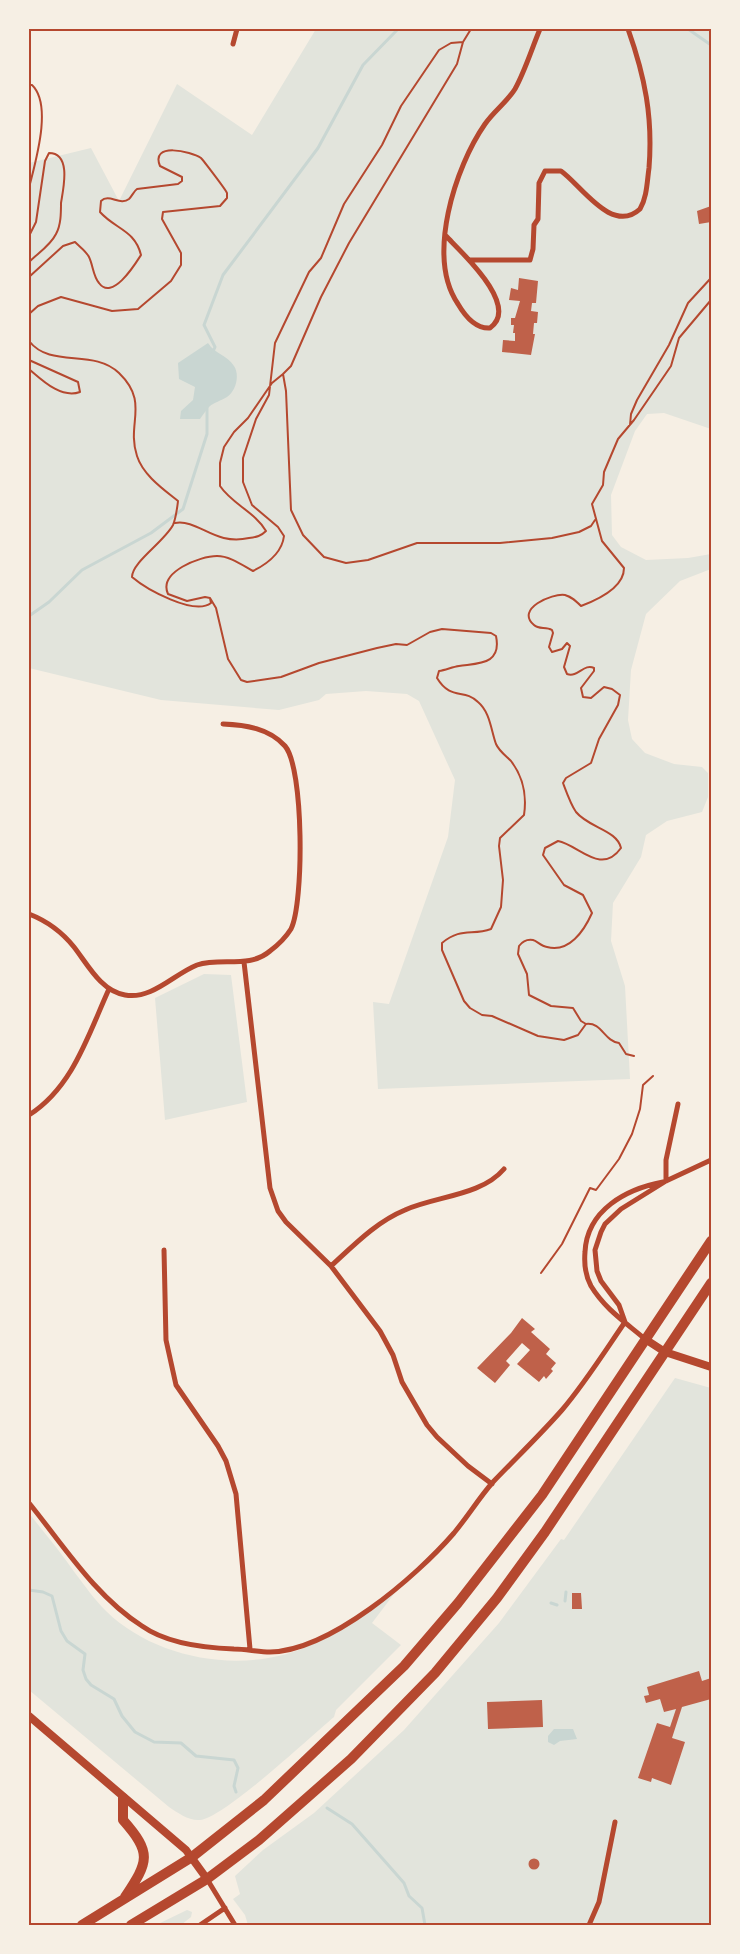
<svg xmlns="http://www.w3.org/2000/svg" width="740" height="1954" viewBox="0 0 740 1954" font-family="Commissioner,sans-serif">
	<rect width="100%" height="100%" fill="#f6efe4"/>
	<path fill="#e2e4dc" d="M 316,29 L 711,29 L 711,429 L 664,413 L 647,414 L 635,431 L 611,495 L 612,535 L 621,547 L 646,560 L 688,558 L 711,554 L 711,569 L 680,581 L 646,614 L 631,670 L 628,720 L 632,739 L 645,753 L 674,764 L 702,767 L 708,773 L 708,797 L 702,812 L 667,821 L 646,835 L 641,857 L 613,903 L 611,941 L 625,986 L 630,1079 L 378,1089 L 373,1002 L 389,1004 L 448,837 L 455,780 L 419,701 L 407,694 L 366,691 L 326,694 L 319,700 L 279,710 L 161,700 L 29,668 L 29,163 L 91,148 L 119,201 L 177,84 L 252,135 Z
		M 204,974 L 231,975 L 247,1102 L 165,1120 L 155,998 Z
		M 675,1378 L 711,1388 L 711,1925 L 248,1925 L 245,1915 L 233,1899 L 240,1894 L 235,1876 L 263,1850 L 314,1813 L 404,1730 L 499,1623 L 561,1539 L 564,1540 Z
		M 29,1513 C 44,1533 61,1552 75,1573 C 85,1586 94,1599 106,1611 C 155,1659 240,1674 304,1648 C 337,1634 367,1609 397,1590 L 372,1623 L 401,1645 L 336,1710 L 334,1717 C 311,1736 224,1818 200,1820 C 189,1821 178,1813 169,1807 L 29,1690 Z
		M 187,1910 L 192,1912 L 191,1917 L 181,1925 L 156,1925 Z"/>
	<path fill="#c9d6d2" d="M 208,343 C 215,354 227,355 234,366 C 240,375 236,391 227,397 C 221,401 214,402 209,407 C 206,410 203,415 200,419 L 180,419 L 181,411 L 193,400 L 195,387 L 179,379 L 178,363 Z
		M 554,1729 L 573,1729 L 577,1739 L 560,1741 L 554,1745 L 548,1742 L 548,1736 Z"/>
	<g fill="none" stroke-linecap="round" stroke-linejoin="round">
		<path stroke="#c9d6d2" stroke-width="3" d="M 688,29 L 711,45
			M 212,354 L 215,347 L 204,325 L 223,275 L 318,148 L 363,65 L 398,29
			M 29,616 L 49,602 L 82,570 L 151,533 L 183,509 L 207,434 L 207,407
			M 29,1590 L 43,1592 L 52,1596 L 61,1631 L 67,1641 L 85,1654 L 83,1670 L 86,1679 L 91,1685 L 114,1699 L 122,1716 L 135,1732 L 154,1742 L 181,1743 L 196,1756 L 234,1760 L 238,1768 L 234,1786 L 236,1792
			M 565,1601 L 566,1592
			M 551,1603 L 557,1605
			M 327,1808 L 352,1824 L 397,1875 L 404,1883 L 409,1896 L 422,1908 L 425,1925"/>
	</g>
	<path fill="#bf614a" d="M 711,206 L 711,222 L 699,224 L 697,211 Z
		M 519,278 L 538,281 L 536,303 L 532,303 L 531,311 L 538,312 L 537,323 L 534,323 L 533,334 L 535,334 L 531,355 L 502,352 L 503,340 L 515,341 L 515,333 L 513,333 L 514,325 L 511,325 L 511,318 L 515,318 L 520,301 L 509,300 L 511,288 L 518,290 Z
		M 522,1318 L 535,1329 L 531,1332 L 550,1349 L 546,1354 L 556,1363 L 551,1369 L 553,1371 L 546,1379 L 544,1376 L 539,1382 L 517,1364 L 530,1350 L 522,1343 L 506,1361 L 510,1365 L 495,1383 L 477,1368 L 511,1333 Z
		M 572,1593 L 581,1593 L 582,1609 L 572,1609 Z
		M 699,1671 L 702,1681 L 711,1678 L 711,1699 L 682,1707 L 672,1738 L 685,1742 L 671,1785 L 652,1778 L 651,1782 L 638,1778 L 657,1723 L 670,1727 L 676,1709 L 664,1712 L 660,1699 L 646,1703 L 644,1696 L 649,1695 L 647,1687 Z
		M 542,1700 L 543,1727 L 488,1729 L 487,1702 Z
		M528.5 1864a5.5 5.5 0 1 1 11 0a5.5 5.5 0 1 1-11 0Z"/>
	<g fill="none" stroke-linecap="round" stroke-linejoin="round">
		<path stroke="#b5482f" stroke-width="2" d="M 471,29 L 463,42 L 457,64 L 349,243 L 321,297 L 291,366 L 283,374 L 286,391 L 291,510 L 303,535 L 324,557 L 346,563 L 368,560 L 417,543 L 500,543 L 552,538 L 579,532 L 591,526 L 595,520
			M 29,85 L 32,85 C 53,105 35,163 29,188
			M 29,236 L 36,222 L 45,161 L 49,153 C 72,153 63,190 61,203 C 61,213 61,225 56,234 C 50,246 38,253 29,262
			M 29,277 L 63,246 L 75,242 C 80,247 86,251 89,257 C 93,265 93,276 99,283 C 112,301 134,266 141,255 C 135,230 115,229 100,212 L 101,201 C 109,193 120,206 129,199 C 132,196 134,191 137,189 L 178,184 L 182,181 L 182,177 L 160,166 C 150,142 191,151 201,158 C 203,160 226,190 227,193 L 227,198 L 220,206 L 163,212 L 162,219 L 181,253 L 181,265 L 171,281 L 138,309 L 112,311 L 61,297 L 38,306 L 29,314
			M 29,341 C 51,369 93,348 119,373 C 150,403 126,423 137,456 C 143,475 163,489 178,501 C 177,509 176,518 173,525 C 164,542 132,562 132,577 C 146,589 194,616 211,603 L 210,598 L 205,597 L 187,601 L 168,594 C 158,572 200,556 217,556 C 230,556 242,565 253,571 C 267,564 282,553 284,536 L 278,527 L 252,505 L 243,482 L 243,458 L 256,419 L 269,395 L 275,343 L 309,272 L 321,258 L 344,204 L 382,145 L 401,106 L 439,50 L 451,43 L 463,42
			M 29,360 L 78,382 L 80,392 C 61,399 42,380 29,369
			M 630,425 L 631,414 L 637,400 L 669,345 L 688,303 L 711,278
			M 175,523 C 199,519 214,546 249,538 C 257,537 261,536 266,531 C 255,512 232,504 220,486 L 220,463 L 224,447 L 234,432 L 248,418 L 272,383 L 283,374
			M 210,598 L 216,608 L 228,659 L 241,680 L 247,682 L 281,677 L 319,663 L 377,648 L 396,644 L 407,645 L 430,632 L 442,629 L 491,633 L 496,636 C 502,665 478,663 459,666 C 452,667 446,670 439,671 L 437,678 C 451,701 464,688 478,702 C 490,712 491,730 496,744 C 499,751 506,756 511,761 C 524,778 527,795 524,815 L 500,838 L 499,846 L 503,880 L 501,907 L 491,929 C 472,936 461,927 442,943 L 442,950 L 464,1001 L 470,1008 L 482,1015 L 492,1016 L 538,1036 L 564,1040 L 578,1035 L 586,1024 L 581,1021 L 573,1008 L 551,1006 L 529,995 L 527,974 L 518,954 L 519,946 C 522,942 527,939 533,940 C 537,941 541,946 547,947 C 569,953 584,931 592,913 L 583,895 L 564,885 L 543,855 L 545,848 L 558,841 C 579,845 601,876 621,848 C 617,830 589,828 576,812 C 571,805 566,791 563,783 L 566,778 L 591,763 L 599,739 L 618,705 L 620,695 L 612,689 L 604,687 L 591,698 L 583,697 L 581,688 L 594,671 L 594,668 C 584,663 578,678 567,674 L 564,667 L 570,646 L 567,643 L 562,649 L 552,652 L 549,647 L 553,633 L 552,630 C 546,626 539,630 534,625 C 515,609 552,593 565,595 C 572,597 576,601 581,606 C 597,600 624,588 624,568 L 602,541 L 592,504 L 603,485 L 604,472 L 618,439 L 634,420 L 671,366 L 679,338 L 711,300
			M 586,1024 C 602,1022 604,1041 619,1043 L 626,1054 L 634,1056
			M 541,1273 L 562,1244 L 590,1188 L 596,1190 L 619,1159 L 632,1134 L 640,1109 L 643,1085 L 653,1076"/>
		<path stroke="#b5482f" stroke-width="5" d="M 233,44 L 237,29
			M 446,236 C 461,252 521,306 490,328 C 475,329 465,316 458,304 C 426,257 455,167 485,124 C 494,111 507,102 515,89 C 525,71 532,48 540,29
			M 470,260 L 530,260 L 533,249 L 534,225 L 538,219 L 539,183 L 545,171 L 561,171 C 581,185 612,235 640,209 C 647,197 647,182 649,168 C 653,117 645,77 628,29
			M 29,914 C 47,921 62,932 74,947 C 88,965 101,991 125,995 C 152,1000 174,974 197,965 C 221,957 249,969 270,951 C 278,945 286,937 291,929 C 304,903 304,768 285,746 C 269,728 245,725 223,724
			M 244,962 L 270,1188 L 278,1211 L 286,1222 L 331,1266 L 380,1331 L 393,1355 L 402,1382 L 427,1425 L 437,1437 L 468,1466 L 492,1484
			M 29,1115 C 73,1087 88,1035 109,989
			M 666,1181 L 666,1160 L 678,1104
			M 164,1250 L 166,1340 L 176,1385 L 218,1446 L 226,1461 L 236,1494 L 250,1649
			M 331,1266 C 354,1245 376,1222 405,1210 C 436,1196 481,1196 504,1169
			M 625,1322 L 619,1305 L 601,1281 L 597,1271 L 595,1250 L 601,1232 L 605,1224 L 621,1209 L 666,1181 L 711,1160
			M 645,1339 C 625,1322 605,1309 591,1286 C 585,1275 584,1264 585,1252 C 587,1210 626,1189 663,1182
			M 29,1503 C 64,1546 95,1596 142,1626 C 166,1643 205,1648 234,1649 C 246,1649 258,1652 270,1652 C 330,1651 416,1577 454,1533 C 468,1516 479,1498 493,1482 C 516,1458 540,1435 562,1410 C 585,1383 605,1351 625,1322
			M 207,1879 L 235,1925
			M 200,1925 L 225,1908
			M 589,1925 L 599,1902 L 615,1822"/>
		<path stroke="#b5482f" stroke-width="8" d="M 645,1339 L 665,1352 L 711,1367
			M 29,1716 L 186,1850 L 207,1879"/>
		<path stroke="#b5482f" stroke-width="10" d="M 123,1798 L 123,1820 C 152,1853 149,1861 125,1897
			M 82,1925 L 192,1857 L 264,1800 L 404,1666 L 458,1603 L 542,1495 L 711,1241
			M 131,1925 L 207,1879 L 259,1840 L 351,1759 L 435,1673 L 497,1598 L 545,1532 L 711,1283"/>
	</g>
	<rect width="740" height="1954" fill="none" stroke="#f6efe4" stroke-width="60"/>
	<rect x="30" y="30" width="680" height="1894" fill="none" stroke="#b5482f" stroke-width="2"/>
</svg>
